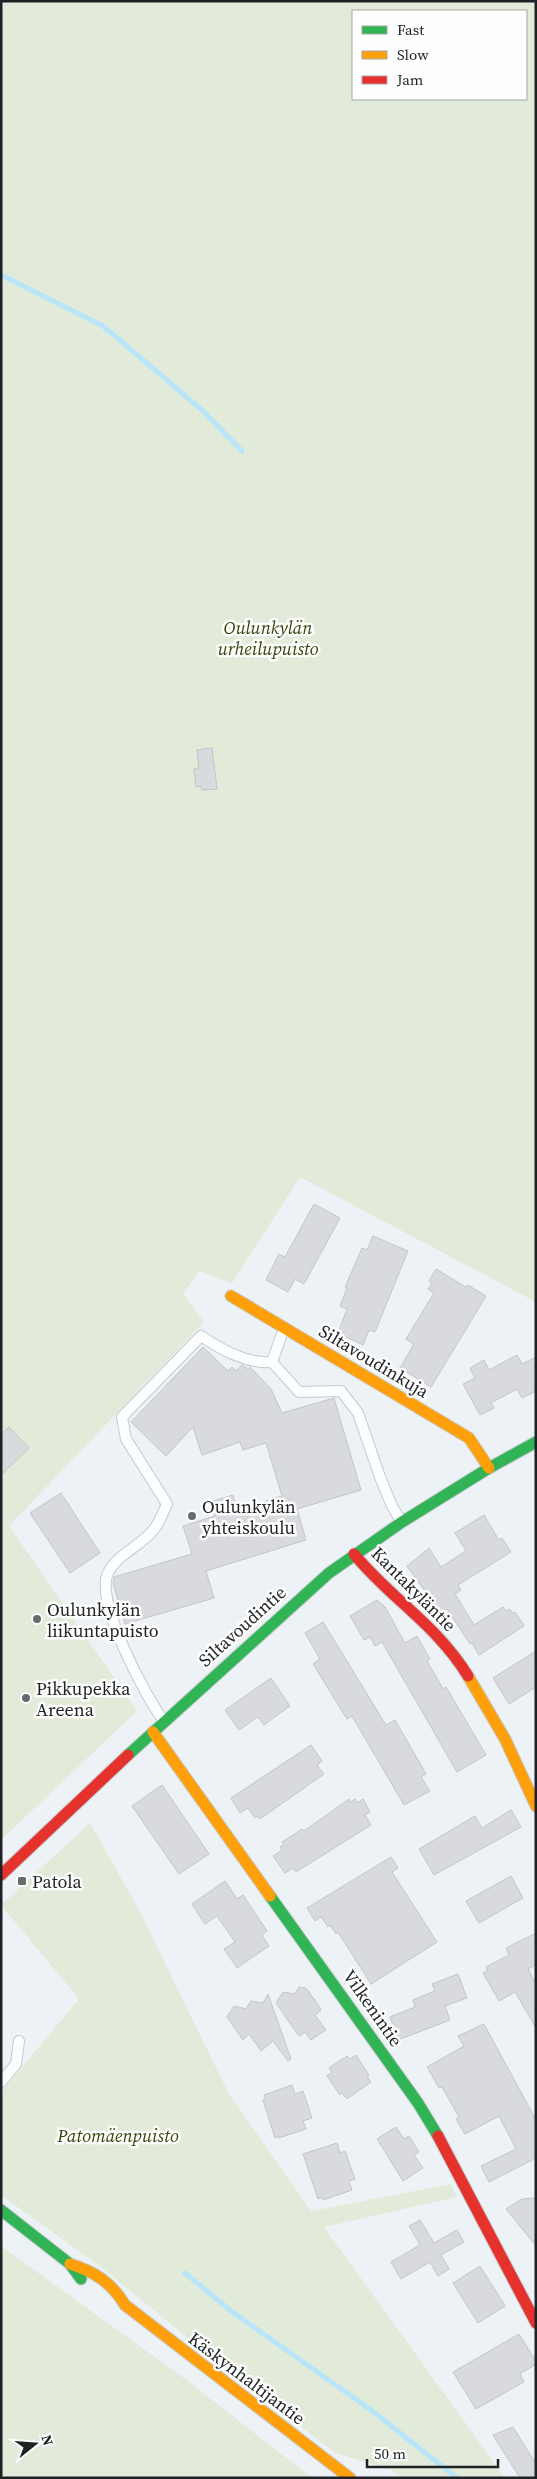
<svg xmlns="http://www.w3.org/2000/svg" width="537" height="2479" viewBox="0 0 537 2479" font-family="'Source Serif 4',serif">
	<rect width="100%" height="100%" fill="#edf2f6"/>
	<path fill="#e2ebd9" fill-rule="evenodd" d="M 1,1 L 536,1 L 536,1302 L 300,1177 L 232,1283 L 199,1271 L 183,1294 L 204,1322 L 9,1526 L 137,1711 L 1,1840 ZM 353,11 L 526,11 L 526,99 L 353,99 Z
		M 90,1823 L 139,1910 L 229,2094 L 311,2211 L 451,2184 L 457,2197 L 324,2227 L 505,2478 L 402,2478 L 392,2470 L 335,2453 L 184,2335 L 101,2267 L 1,2195 L 1,2092 L 79,1999 L 1,1905 Z
		M 1,2246 L 188,2381 L 312,2478 L 1,2478 Z"/>
	<g fill="none" stroke-linecap="round" stroke-linejoin="round">
		<path stroke="#b8e5fa" stroke-width="5" d="M 1,275 L 103,326 L 202,410 L 242,451
			M 185,2273 L 231,2311 L 371,2410 L 457,2478"/>
	</g>
	<path fill="#d9dadd" stroke="#c4c5c8" d="M 212,748 L 217,789 L 202,790 L 201,786 L 196,787 L 194,769 L 199,768 L 197,750 Z
		M 314,1204 L 340,1218 L 304,1284 L 295,1279 L 288,1292 L 266,1280 L 279,1254 L 285,1257 Z
		M 373,1236 L 408,1251 L 375,1332 L 369,1330 L 363,1345 L 338,1333 L 347,1309 L 340,1306 L 347,1288 L 345,1287 L 362,1248 L 367,1250 Z
		M 436,1269 L 466,1287 L 468,1285 L 486,1296 L 431,1387 L 400,1368 L 414,1344 L 406,1339 L 434,1293 L 428,1289 L 432,1283 L 429,1281 Z
		M 203,1347 L 228,1371 L 232,1367 L 236,1371 L 242,1365 L 248,1369 L 250,1367 L 271,1389 L 282,1413 L 334,1398 L 361,1490 L 297,1509 L 306,1540 L 206,1571 L 214,1598 L 125,1624 L 113,1583 L 114,1577 L 192,1554 L 183,1526 L 215,1516 L 210,1502 L 233,1495 L 237,1510 L 282,1496 L 266,1443 L 243,1450 L 240,1442 L 202,1455 L 193,1427 L 166,1456 L 131,1422 Z
		M 517,1355 L 522,1364 L 536,1357 L 536,1391 L 522,1398 L 517,1389 L 491,1403 L 494,1408 L 480,1415 L 463,1384 L 475,1378 L 470,1368 L 484,1360 L 489,1370 Z
		M 9,1427 L 29,1448 L 1,1475 L 1,1434 Z
		M 61,1493 L 100,1553 L 70,1573 L 30,1513 Z
		M 484,1515 L 499,1540 L 502,1538 L 511,1552 L 458,1585 L 461,1590 L 455,1594 L 474,1625 L 503,1607 L 506,1611 L 510,1609 L 512,1613 L 515,1612 L 524,1626 L 479,1655 L 472,1643 L 470,1644 L 447,1609 L 440,1612 L 407,1566 L 429,1548 L 441,1567 L 466,1551 L 455,1533 Z
		M 377,1600 L 385,1607 L 405,1643 L 417,1636 L 430,1659 L 427,1661 L 443,1689 L 446,1687 L 486,1755 L 457,1772 L 382,1642 L 375,1646 L 370,1637 L 364,1640 L 350,1616 Z
		M 323,1622 L 386,1725 L 395,1720 L 426,1774 L 421,1777 L 430,1791 L 404,1805 L 352,1716 L 347,1719 L 313,1664 L 320,1659 L 305,1633 Z
		M 536,1651 L 536,1687 L 509,1704 L 493,1678 Z
		M 271,1678 L 290,1706 L 264,1725 L 258,1717 L 239,1730 L 225,1710 Z
		M 311,1745 L 322,1761 L 317,1765 L 324,1774 L 260,1819 L 258,1816 L 255,1818 L 248,1808 L 240,1813 L 231,1798 Z
		M 162,1785 L 209,1854 L 179,1874 L 132,1806 Z
		M 349,1799 L 351,1802 L 355,1799 L 357,1803 L 363,1799 L 370,1812 L 365,1815 L 371,1825 L 296,1872 L 293,1868 L 285,1873 L 273,1856 L 282,1850 L 280,1847 L 284,1845 L 282,1842 L 302,1829 L 304,1831 Z
		M 511,1810 L 521,1827 L 434,1875 L 419,1849 L 475,1816 L 482,1828 Z
		M 391,1857 L 398,1868 L 392,1872 L 437,1942 L 371,1984 L 338,1932 L 336,1934 L 330,1925 L 328,1927 L 321,1917 L 315,1921 L 307,1908 Z
		M 511,1876 L 523,1898 L 479,1923 L 466,1901 Z
		M 225,1881 L 237,1899 L 243,1895 L 267,1931 L 262,1935 L 269,1946 L 237,1968 L 224,1949 L 235,1942 L 217,1916 L 205,1924 L 192,1904 Z
		M 536,1933 L 536,1965 L 528,1969 L 536,1985 L 536,2028 L 515,1992 L 499,2001 L 483,1973 L 488,1970 L 486,1967 L 509,1955 L 506,1948 Z
		M 458,1974 L 467,1998 L 445,2006 L 450,2020 L 398,2040 L 390,2017 L 415,2007 L 413,2000 L 435,1991 L 432,1984 Z
		M 299,1987 L 306,1988 L 317,2003 L 321,2010 L 315,2015 L 326,2030 L 311,2040 L 305,2032 L 299,2036 L 276,2003 L 283,1992 L 295,1994 Z
		M 268,1994 L 291,2059 L 288,2061 L 273,2041 L 261,2051 L 249,2034 L 243,2040 L 227,2017 L 234,2006 L 246,2009 L 251,2001 L 263,2003 Z
		M 484,2024 L 536,2120 L 536,2158 L 489,2182 L 481,2166 L 516,2149 L 499,2116 L 465,2134 L 456,2119 L 459,2117 L 442,2087 L 439,2088 L 427,2067 L 464,2046 L 458,2036 Z
		M 356,2055 L 369,2075 L 367,2076 L 371,2082 L 347,2099 L 342,2093 L 340,2095 L 327,2076 L 332,2072 L 329,2068 L 347,2056 L 350,2059 Z
		M 292,2085 L 295,2094 L 303,2091 L 312,2118 L 303,2121 L 306,2129 L 279,2138 L 278,2136 L 275,2138 L 263,2100 L 266,2099 L 264,2095 Z
		M 396,2127 L 404,2139 L 409,2136 L 419,2152 L 414,2155 L 423,2168 L 403,2181 L 377,2139 Z
		M 337,2143 L 340,2153 L 345,2151 L 355,2179 L 349,2181 L 352,2190 L 323,2200 L 322,2197 L 318,2199 L 303,2154 Z
		M 536,2198 L 536,2246 L 506,2209 L 522,2199 Z
		M 420,2220 L 434,2243 L 457,2230 L 464,2242 L 441,2255 L 449,2269 L 438,2276 L 430,2262 L 401,2279 L 391,2262 L 420,2245 L 409,2226 Z
		M 480,2266 L 505,2306 L 478,2323 L 453,2283 Z
		M 519,2334 L 536,2361 L 536,2364 L 520,2374 L 524,2382 L 476,2409 L 453,2372 Z
		M 513,2427 L 536,2464 L 536,2478 L 520,2478 L 493,2435 Z"/>
	<g fill="none" stroke-linecap="round" stroke-linejoin="round">
		<defs>
			<path id="lane" d="M 272,1362 L 284,1328
				M 164,1721 C 146,1698 94,1600 108,1573 C 118,1553 142,1546 155,1528 C 160,1521 163,1512 167,1504 L 126,1439 L 122,1417 L 201,1336 C 222,1350 247,1364 272,1362 L 299,1392 L 341,1391 L 358,1413 L 380,1477 L 392,1506 L 401,1521
				M 1,2082 L 16,2064 L 19,2041"/>
			<path id="fast" d="M 128,1755 L 329,1573 L 402,1522 L 489,1468 L 536,1442
				M 270,1896 L 418,2103 L 438,2136
				M 1,2210 L 70,2264 L 81,2279"/>
			<path id="slow" d="M 231,1296 L 469,1438 L 489,1468
				M 468,1676 L 505,1739 L 536,1806
				M 153,1732 L 270,1896
				M 70,2264 C 95,2272 111,2282 125,2305 L 350,2478"/>
			<path id="jam" d="M 354,1554 C 391,1599 436,1624 468,1676
				M 1,1875 L 128,1755
				M 438,2136 L 536,2323"/>
		</defs>
		<use href="#lane" stroke="#c5c9cc" stroke-width="12"/>
		<use href="#fast" stroke="#c5c9cc" stroke-width="13"/>
		<use href="#slow" stroke="#c5c9cc" stroke-width="13"/>
		<use href="#jam" stroke="#c5c9cc" stroke-width="13"/>
		<use href="#lane" stroke="#fcfdfe" stroke-width="10"/>
		<use href="#fast" stroke="#30b455" stroke-width="11"/>
		<use href="#slow" stroke="#ff9f0a" stroke-width="11"/>
		<use href="#jam" stroke="#e5322d" stroke-width="11"/>
	</g>
	<g fill="#676b6e" stroke="#fefefe" stroke-width="2">
		<circle cx="192" cy="1516" r="5"/>
		<circle cx="37" cy="1619" r="5"/>
		<circle cx="26" cy="1698" r="5"/>
		<rect x="17" y="1876" width="10" height="10" rx="2.5"/>
	</g>
	<g text-anchor="middle" dominant-baseline="central" stroke-width="5" stroke-linejoin="round" paint-order="stroke">
		<g font-size="18" font-style="italic" fill="#364508" stroke="#fefefe">
			<text x="268" y="627">Oulunkylän<tspan x="268" dy="21">urheilupuisto</tspan></text>
			<text x="118" y="2135">Patomäenpuisto</text>
		</g>
		<g font-size="18" fill="#1f2225" stroke="#fefefe">
			<text transform="translate(374 1361) rotate(31)">Siltavoudinkuja</text>
			<text transform="translate(414 1589) rotate(45)">Kantakyläntie</text>
			<text transform="translate(242 1626) rotate(-42)">Siltavoudintie</text>
			<text transform="translate(373 2008) rotate(55)">Vilkenintie</text>
			<text transform="translate(247 2378) rotate(37)">Käskynhaltijantie</text>
		</g>
		<g font-size="18" fill="#1f2225" stroke="#fefefe" text-anchor="start">
			<text x="202" y="1506">Oulunkylän<tspan x="202" dy="21">yhteiskoulu</tspan></text>
			<text x="47" y="1609">Oulunkylän<tspan x="47" dy="21">liikuntapuisto</tspan></text>
			<text x="36" y="1688">Pikkupekka<tspan x="36" dy="21">Areena</tspan></text>
			<text x="32" y="1881">Patola</text>
		</g>
	</g>
	<rect width="537" height="2479" fill="none" stroke="#1f2225" stroke-width="5"/>
	<rect x="352" y="10" width="175" height="90" fill="#fefefe" stroke="#a5a6a7"/>
	<rect x="362" y="26" width="25" height="8" fill="#30b455" stroke="#a5a6a7"/>
	<text x="397" y="35" font-size="15" fill="#1f2225">Fast</text>
	<rect x="362" y="51" width="25" height="8" fill="#ff9f0a" stroke="#a5a6a7"/>
	<text x="397" y="60" font-size="15" fill="#1f2225">Slow</text>
	<rect x="362" y="76" width="25" height="8" fill="#e5322d" stroke="#a5a6a7"/>
	<text x="397" y="85" font-size="15" fill="#1f2225">Jam</text>
	<g transform="translate(35 2444) rotate(73)" stroke="#fefefe" stroke-width="4" paint-order="stroke">
	<path d="M0-4L9 19L0 12L-9 19Z" fill="#1f2225"/>
	<text y="-8" font-size="14" font-weight="bold" text-anchor="middle" fill="#1f2225">N</text>
	</g>
	<path d="M367 2459v8h131v-8" fill="none" stroke="#1f2225" stroke-width="2.5"/>
	<text x="374" y="2459" font-size="15" fill="#1f2225" stroke="#fefefe" stroke-width="4" paint-order="stroke">50 m</text>
</svg>
